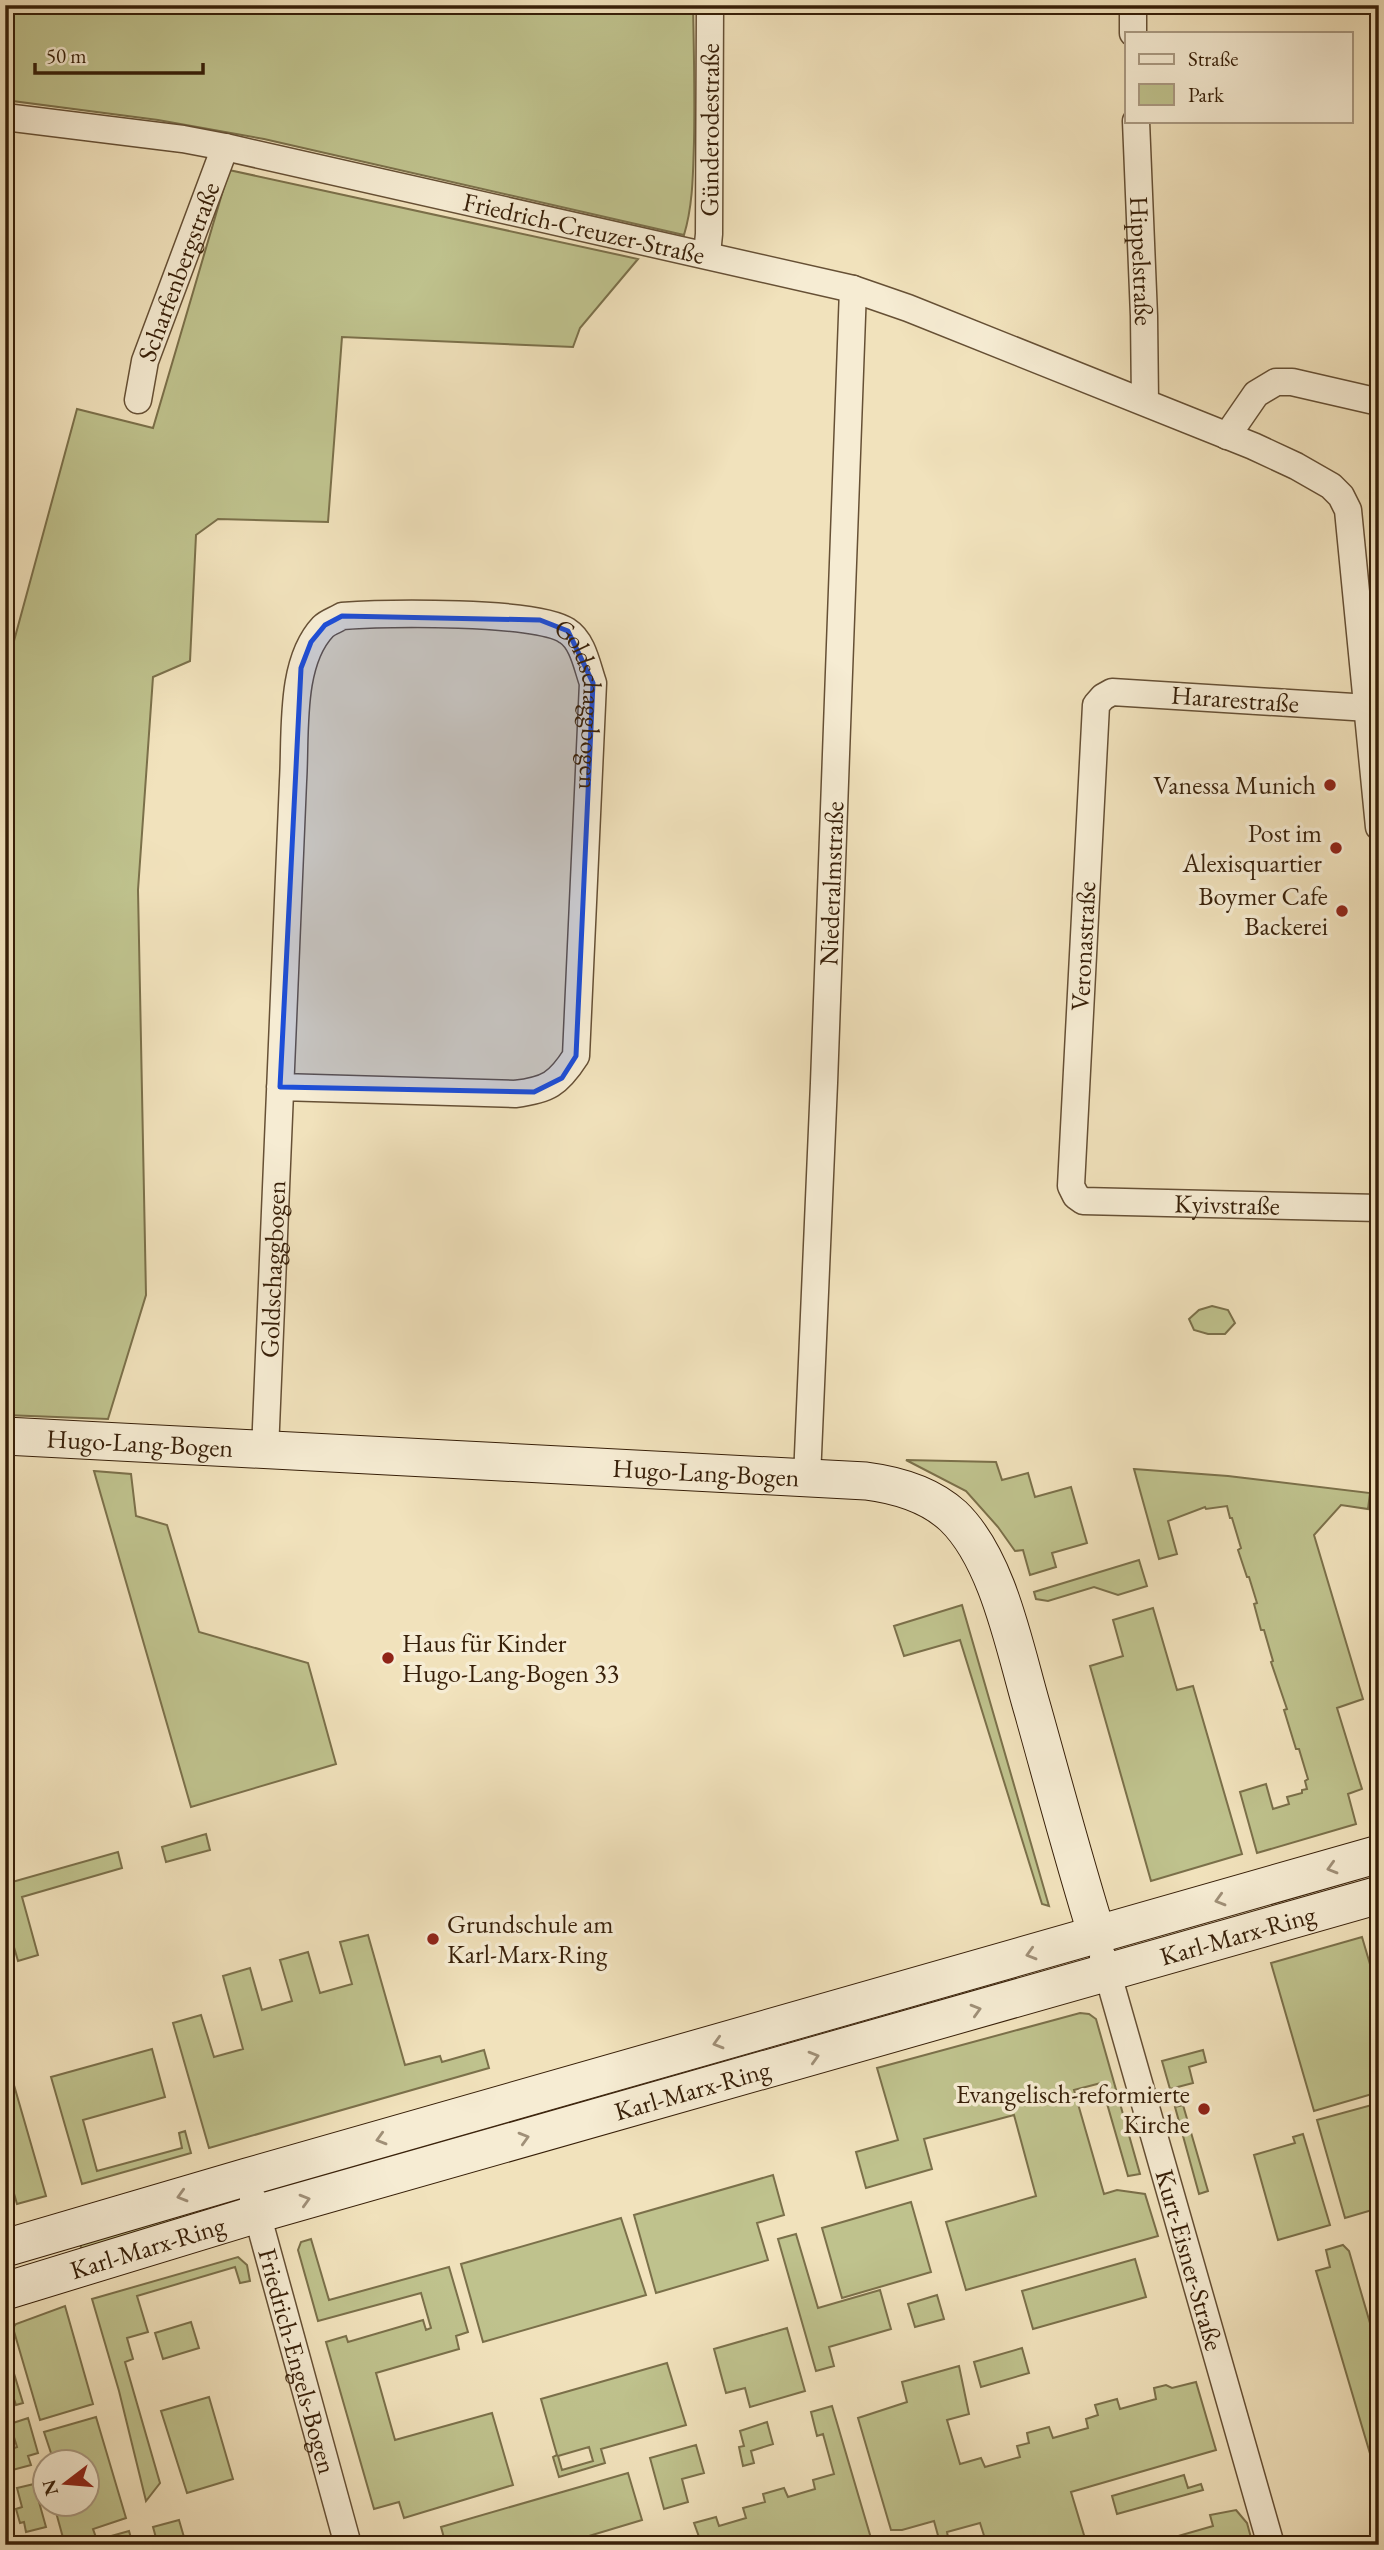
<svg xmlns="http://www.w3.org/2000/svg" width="1384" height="2550" viewBox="0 0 1384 2550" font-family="'EB Garamond',serif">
	<rect width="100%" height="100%" fill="#f1e2bc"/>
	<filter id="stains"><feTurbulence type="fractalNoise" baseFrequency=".00286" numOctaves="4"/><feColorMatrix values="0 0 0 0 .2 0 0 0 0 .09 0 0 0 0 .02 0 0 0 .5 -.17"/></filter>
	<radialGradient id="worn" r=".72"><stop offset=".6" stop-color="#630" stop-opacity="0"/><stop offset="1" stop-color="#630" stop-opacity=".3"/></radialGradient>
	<path fill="#bfc28d" stroke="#7b704a" stroke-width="2" fill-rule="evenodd" d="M 5,5 L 693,5 C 694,51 695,97 694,142 C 693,174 693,205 684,235 L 264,139 L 158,120 L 5,100 Z
		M 229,170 L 638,259 L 580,328 L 573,347 L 342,337 L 328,522 L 218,519 L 196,535 L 190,661 L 153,677 L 138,890 L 146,1295 L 108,1419 L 5,1415 L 5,674 L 77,409 L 153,428 Z
		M 1212,1306 L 1228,1310 L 1235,1323 L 1225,1334 L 1208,1334 L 1194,1330 L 1189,1319 L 1199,1310 Z
		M 906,1460 L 996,1462 L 1002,1480 L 1028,1473 L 1035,1497 L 1071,1487 L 1087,1543 L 1052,1553 L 1056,1567 L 1030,1575 L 1023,1550 L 1015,1551 L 998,1527 L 966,1491 Z
		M 1134,1469 L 1228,1476 L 1370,1493 L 1368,1509 L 1341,1505 L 1314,1535 L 1363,1699 L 1337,1708 L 1362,1789 L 1348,1794 L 1356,1824 L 1257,1853 L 1240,1792 L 1266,1784 L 1273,1809 L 1289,1804 L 1287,1797 L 1302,1793 L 1302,1790 L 1307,1789 L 1305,1781 L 1308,1779 L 1299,1749 L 1296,1749 L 1284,1710 L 1287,1709 L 1271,1662 L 1273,1661 L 1264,1630 L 1261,1630 L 1254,1604 L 1257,1603 L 1249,1577 L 1247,1577 L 1238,1550 L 1241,1548 L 1232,1518 L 1230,1518 L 1227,1506 L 1206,1509 L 1205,1507 L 1168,1521 L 1177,1554 L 1159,1559 Z
		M 94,1471 L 131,1474 L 136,1516 L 167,1525 L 199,1632 L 308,1663 L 336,1764 L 191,1807 Z
		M 1139,1560 L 1147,1586 L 1118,1595 L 1094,1587 L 1048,1601 L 1036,1599 L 1034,1592 Z
		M 962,1605 L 1049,1906 L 1042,1904 L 960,1640 L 904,1656 L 894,1626 Z
		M 1153,1608 L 1177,1690 L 1193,1686 L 1242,1854 L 1151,1881 L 1090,1666 L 1123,1656 L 1113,1620 Z
		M 206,1834 L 210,1850 L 166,1862 L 162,1847 Z
		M 118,1852 L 122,1868 L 22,1897 L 38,1955 L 18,1961 L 5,1916 L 5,1884 Z
		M 368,1935 L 405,2065 L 440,2056 L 442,2062 L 484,2050 L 489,2068 L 209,2148 L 173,2023 L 201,2015 L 214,2057 L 243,2049 L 223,1976 L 250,1968 L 262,2010 L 292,2001 L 280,1960 L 308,1952 L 320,1993 L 352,1984 L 340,1942 Z
		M 1362,1937 L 1379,1995 L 1379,2092 L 1314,2111 L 1271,1963 Z
		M 1080,2013 L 1089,2014 L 1096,2019 L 1140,2174 L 1128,2176 L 1101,2083 L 1074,2090 L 1104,2194 L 1117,2190 L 1145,2194 L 1158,2236 L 966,2290 L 946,2222 L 1036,2196 L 1014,2115 L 924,2139 L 932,2169 L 866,2188 L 856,2152 L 898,2140 L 877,2068 Z
		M 152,2049 L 165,2097 L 83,2120 L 97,2171 L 182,2148 L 179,2133 L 185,2131 L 191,2153 L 82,2184 L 51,2077 Z
		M 1203,2050 L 1206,2062 L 1189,2067 L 1193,2083 L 1170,2089 L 1162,2061 Z
		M 5,2054 L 46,2196 L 17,2204 L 5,2162 Z
		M 1379,2103 L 1379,2208 L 1345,2218 L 1317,2120 Z
		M 1183,2105 L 1208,2191 L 1199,2194 L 1175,2107 Z
		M 1303,2134 L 1330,2225 L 1278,2240 L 1254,2155 L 1295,2143 L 1293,2137 Z
		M 773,2175 L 784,2215 L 757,2223 L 768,2260 L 656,2293 L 634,2215 Z
		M 911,2202 L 931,2272 L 842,2298 L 822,2228 Z
		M 204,2204 L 208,2219 L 83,2255 L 79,2240 Z
		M 621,2218 L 646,2295 L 483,2342 L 461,2264 Z
		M 796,2234 L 818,2308 L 880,2290 L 891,2329 L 829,2347 L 834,2366 L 816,2371 L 778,2239 Z
		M 311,2239 L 329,2300 L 449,2267 L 468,2332 L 456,2336 L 459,2349 L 376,2373 L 395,2440 L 492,2413 L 513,2485 L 404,2518 L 399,2502 L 374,2509 L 326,2342 L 346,2336 L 348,2342 L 423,2320 L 426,2330 L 431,2328 L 421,2293 L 318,2321 L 298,2250 L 301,2242 Z
		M 1343,2245 L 1349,2251 L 1379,2354 L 1379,2484 L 1316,2271 L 1330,2267 L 1326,2250 Z
		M 238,2257 L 247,2265 L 250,2281 L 240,2283 L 235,2267 L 137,2296 L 148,2332 L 127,2338 L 133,2359 L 125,2362 L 160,2483 L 146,2501 L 119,2391 L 92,2299 Z
		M 1135,2259 L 1146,2297 L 1033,2329 L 1022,2291 Z
		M 937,2295 L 944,2319 L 915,2327 L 908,2304 Z
		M 65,2306 L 93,2404 L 40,2420 L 13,2328 L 16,2324 Z
		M 191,2322 L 199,2348 L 163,2359 L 155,2333 Z
		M 787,2328 L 805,2391 L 750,2407 L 745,2388 L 726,2393 L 714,2349 Z
		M 5,2344 L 23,2403 L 16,2405 L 13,2396 L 5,2398 Z
		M 1022,2348 L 1029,2373 L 981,2387 L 974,2362 Z
		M 667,2363 L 686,2425 L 601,2449 L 605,2463 L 559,2477 L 553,2457 L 557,2455 L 541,2399 ZM 589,2447 L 593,2461 L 562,2470 L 558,2456 Z
		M 959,2366 L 969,2414 L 947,2420 L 960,2464 L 981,2458 L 985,2467 L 1020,2457 L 1017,2446 L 1029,2443 L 1027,2433 L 1049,2427 L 1053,2438 L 1088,2428 L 1086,2419 L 1098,2415 L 1095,2405 L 1117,2399 L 1120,2409 L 1156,2399 L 1154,2388 L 1166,2385 L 1172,2388 L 1196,2382 L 1216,2450 L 1071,2492 L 1087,2545 L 987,2545 L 980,2523 L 947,2532 L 948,2537 L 939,2539 L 934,2521 L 902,2530 L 891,2530 L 858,2418 L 907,2402 L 902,2382 Z
		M 209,2397 L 233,2479 L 187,2493 L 161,2411 Z
		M 832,2406 L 873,2545 L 702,2545 L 694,2523 L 716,2517 L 719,2526 L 746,2518 L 743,2508 L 765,2502 L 763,2494 L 784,2488 L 788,2497 L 815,2489 L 813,2480 L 834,2474 L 823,2434 L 817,2436 L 811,2412 Z
		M 96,2417 L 126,2518 L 93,2529 L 97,2540 L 129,2531 L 133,2545 L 83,2545 L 82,2543 L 65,2545 L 54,2505 L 88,2504 L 88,2462 L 54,2462 L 44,2432 Z
		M 28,2418 L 38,2453 L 28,2456 L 31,2465 L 5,2472 L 5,2451 L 17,2447 L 10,2424 Z
		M 767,2422 L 773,2444 L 751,2451 L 754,2463 L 743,2466 L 739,2447 L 744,2446 L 740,2431 Z
		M 696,2445 L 704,2473 L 682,2479 L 688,2502 L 664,2509 L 650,2458 Z
		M 628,2473 L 642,2520 L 559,2545 L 446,2545 L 441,2527 Z
		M 1184,2475 L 1188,2488 L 1201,2484 L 1203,2490 L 1117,2514 L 1112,2496 Z
		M 34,2484 L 46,2527 L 26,2532 L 24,2522 L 20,2523 L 16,2509 L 22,2507 L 17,2488 Z
		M 1236,2510 L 1247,2523 L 1253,2545 L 1147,2545 L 1213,2526 L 1210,2515 Z
		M 179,2520 L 186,2544 L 196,2541 L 198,2545 L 158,2545 L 153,2527 Z"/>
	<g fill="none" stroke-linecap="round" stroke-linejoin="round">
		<defs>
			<g id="street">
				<path d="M 1133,5 L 1133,33"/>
				<path id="s1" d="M 5,117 L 183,139 L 225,147 L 853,289 L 908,308 L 1253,446 L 1296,466 L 1331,486 L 1341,496 L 1348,510 L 1379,827"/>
				<path id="s2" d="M 1136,121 L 1144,316 L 1145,402"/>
				<path id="s3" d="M 707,254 L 709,234 L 710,5"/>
				<path id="s4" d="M 138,400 L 145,361 L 225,147"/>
				<path d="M 1227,436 L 1256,394 L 1276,382 L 1292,382 L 1379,402"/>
				<path id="s5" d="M 1369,708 L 1112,692 L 1103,697 L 1096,705 L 1071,1186 L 1076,1196 L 1083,1201 L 1379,1208"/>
				<path id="s6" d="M 265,1451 L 293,781 C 296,734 289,663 323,627 C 328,622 336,620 342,616 C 383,613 537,610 567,631 C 583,641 587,666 593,683 L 576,1056 C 558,1084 548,1090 515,1094 L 280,1087"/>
				<path id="s7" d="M 807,1478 L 824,1083 L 853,289"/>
				<path id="s8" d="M 1103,1957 L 1271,2545"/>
				<path id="s9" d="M 253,2199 L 348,2545"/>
			</g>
			<g id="secondary">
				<path id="s10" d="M 5,1436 L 866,1481 C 897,1485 929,1494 953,1516 C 999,1560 1015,1651 1033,1711 C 1054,1786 1074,1861 1097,1935"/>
				<path d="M 5,2248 L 247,2177 L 1379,1854"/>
				<path id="s11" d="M 5,2291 L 257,2214 L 1379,1895"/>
			</g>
		</defs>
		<use href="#street" stroke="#665035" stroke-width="29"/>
		<use href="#secondary" stroke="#371f08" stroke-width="39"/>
		<use href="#street" stroke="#f6ecd3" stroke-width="26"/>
		<use href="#secondary" stroke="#f6ecd3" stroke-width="37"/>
	</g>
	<defs><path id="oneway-chevron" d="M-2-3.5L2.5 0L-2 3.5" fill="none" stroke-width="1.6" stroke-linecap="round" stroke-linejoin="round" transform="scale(1.75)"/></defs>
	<g stroke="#a09078">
		<use href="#oneway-chevron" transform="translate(1332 1868) rotate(164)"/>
		<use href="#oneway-chevron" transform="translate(1220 1900) rotate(164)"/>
		<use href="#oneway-chevron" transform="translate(1031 1954) rotate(164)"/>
		<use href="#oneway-chevron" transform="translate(976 2010) rotate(-16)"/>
		<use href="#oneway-chevron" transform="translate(718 2043) rotate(164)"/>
		<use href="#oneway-chevron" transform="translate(814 2057) rotate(-16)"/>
		<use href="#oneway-chevron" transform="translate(524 2138) rotate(-16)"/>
		<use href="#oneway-chevron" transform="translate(381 2139) rotate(164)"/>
		<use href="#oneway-chevron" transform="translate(182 2196) rotate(164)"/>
		<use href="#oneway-chevron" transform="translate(305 2200) rotate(-16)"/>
	</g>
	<path fill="#1d4ed8" fill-opacity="0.2" stroke="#1d4ed8" stroke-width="5" stroke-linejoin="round" d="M 342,616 L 540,620 L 568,631 L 593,683 L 576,1056 L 562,1078 L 534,1092 L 280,1087 L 301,668 L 311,642 L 325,625 Z"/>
	<g fill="#8f2418" stroke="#f6ecd3" stroke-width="2.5">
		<circle cx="1330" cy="785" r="7"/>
		<circle cx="1336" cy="848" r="7"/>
		<circle cx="1342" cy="911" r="7"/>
		<circle cx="388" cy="1658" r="7"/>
		<circle cx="433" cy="1939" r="7"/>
		<circle cx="1204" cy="2109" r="7"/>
	</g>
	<g text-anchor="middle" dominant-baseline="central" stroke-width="7" stroke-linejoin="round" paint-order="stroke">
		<g font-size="26" fill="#371f08" stroke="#f6ecd3">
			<text stroke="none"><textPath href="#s3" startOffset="124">Günderodestraße</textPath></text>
			<text stroke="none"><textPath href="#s1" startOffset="590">Friedrich-Creuzer-Straße</textPath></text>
			<text stroke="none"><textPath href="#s2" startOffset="140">Hippelstraße</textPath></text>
			<text stroke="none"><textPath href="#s4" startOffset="135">Scharfenbergstraße</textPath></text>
			<text transform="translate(1235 699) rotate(4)">Hararestraße</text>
			<text stroke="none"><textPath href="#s6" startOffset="1157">Goldschaggbogen</textPath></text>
			<text stroke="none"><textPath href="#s7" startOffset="595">Niederalmstraße</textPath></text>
			<text transform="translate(1083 946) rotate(-87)">Veronastraße</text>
			<text stroke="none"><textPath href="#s5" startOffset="924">Kyivstraße</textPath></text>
			<text stroke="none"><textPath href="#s6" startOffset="182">Goldschaggbogen</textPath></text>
			<text stroke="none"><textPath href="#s10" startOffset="135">Hugo-Lang-Bogen</textPath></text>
			<text stroke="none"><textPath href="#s10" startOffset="702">Hugo-Lang-Bogen</textPath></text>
			<text stroke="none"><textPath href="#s11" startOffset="1283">Karl-Marx-Ring</textPath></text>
			<text stroke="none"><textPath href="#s11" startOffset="716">Karl-Marx-Ring</textPath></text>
			<text stroke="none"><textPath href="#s11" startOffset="149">Karl-Marx-Ring</textPath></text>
			<text stroke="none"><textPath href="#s8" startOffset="315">Kurt-Eisner-Straße</textPath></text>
			<text stroke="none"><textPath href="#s9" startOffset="168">Friedrich-Engels-Bogen</textPath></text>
		</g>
		<g font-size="26" fill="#371f08" stroke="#f6ecd3" text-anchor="end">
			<text x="1316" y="785">Vanessa Munich</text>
			<text x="1322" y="833">Post im<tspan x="1322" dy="30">Alexisquartier</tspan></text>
			<text x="1328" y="896">Boymer Cafe<tspan x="1328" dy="30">Backerei</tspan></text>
			<text x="402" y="1643" text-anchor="start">Haus für Kinder<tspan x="402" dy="30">Hugo-Lang-Bogen 33</tspan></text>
			<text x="447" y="1924" text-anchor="start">Grundschule am<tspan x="447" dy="30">Karl-Marx-Ring</tspan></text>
			<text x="1190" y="2094">Evangelisch-reformierte<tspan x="1190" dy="30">Kirche</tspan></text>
		</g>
	</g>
	<rect width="1384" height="2550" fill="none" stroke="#f1e2bc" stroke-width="28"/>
	<rect x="7" y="7" width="1370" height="2536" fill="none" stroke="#371f08" stroke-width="3.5"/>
	<rect x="14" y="14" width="1356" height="2522" fill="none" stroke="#371f08" stroke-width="2"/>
	<rect x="1125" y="32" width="228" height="91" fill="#f6ecd3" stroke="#aa9a82" stroke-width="2"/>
	<rect x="1139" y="54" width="35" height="10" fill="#f6ecd3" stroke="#aa9a82" stroke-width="2"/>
	<text x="1188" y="66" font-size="21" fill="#371f08">Straße</text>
	<rect x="1139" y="84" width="35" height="21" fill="#bfc28d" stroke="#aa9a82" stroke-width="2"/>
	<text x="1188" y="102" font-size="21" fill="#371f08">Park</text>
	<g transform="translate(66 2483) rotate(254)"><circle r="33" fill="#f6ecd3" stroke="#aa9a82" stroke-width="2"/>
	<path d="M0-5L12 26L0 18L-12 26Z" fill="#8f2418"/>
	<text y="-10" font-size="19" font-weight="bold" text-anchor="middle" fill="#371f08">N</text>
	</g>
	<path d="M35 63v10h168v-10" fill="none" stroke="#371f08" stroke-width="3.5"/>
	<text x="46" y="63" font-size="21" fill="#371f08" stroke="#f6ecd3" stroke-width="5" paint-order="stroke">50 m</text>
	<rect width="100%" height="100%" filter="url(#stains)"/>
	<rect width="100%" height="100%" fill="url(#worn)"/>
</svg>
